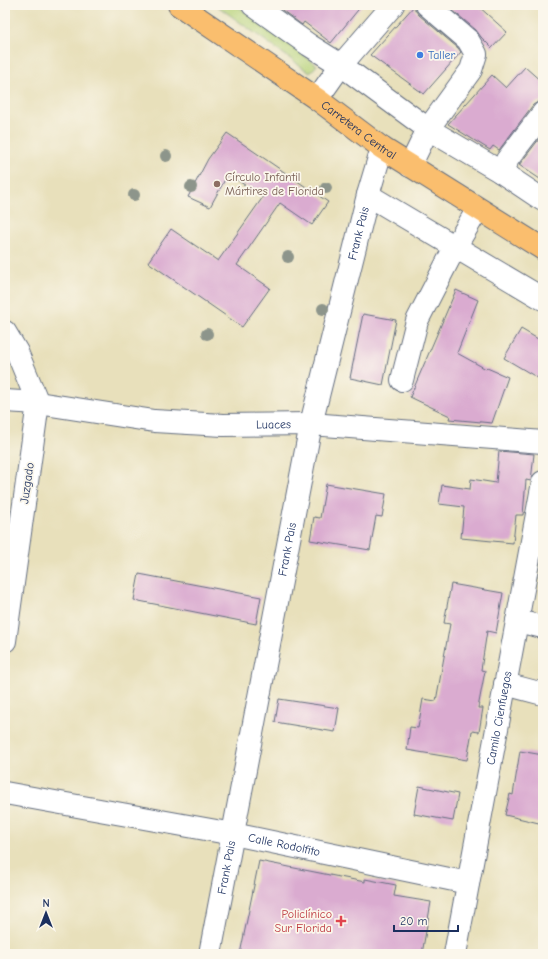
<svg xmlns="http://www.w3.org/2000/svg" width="548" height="959" viewBox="0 0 548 959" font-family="'Comic Neue',sans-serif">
	<rect width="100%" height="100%" fill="#fbf7ec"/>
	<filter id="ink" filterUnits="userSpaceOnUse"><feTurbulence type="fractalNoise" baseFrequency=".025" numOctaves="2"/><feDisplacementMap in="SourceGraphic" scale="8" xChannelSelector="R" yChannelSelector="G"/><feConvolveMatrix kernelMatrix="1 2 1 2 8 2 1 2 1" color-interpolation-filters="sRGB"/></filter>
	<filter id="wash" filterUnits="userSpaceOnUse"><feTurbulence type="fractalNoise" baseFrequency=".012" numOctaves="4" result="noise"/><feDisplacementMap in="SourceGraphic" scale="16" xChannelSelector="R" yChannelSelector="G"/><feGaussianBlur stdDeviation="0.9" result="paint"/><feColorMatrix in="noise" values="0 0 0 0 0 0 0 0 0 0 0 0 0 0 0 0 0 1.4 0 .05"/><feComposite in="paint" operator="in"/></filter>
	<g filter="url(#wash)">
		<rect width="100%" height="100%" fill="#e8e0bb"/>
		<path fill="#b5d177" stroke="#68806a" d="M 216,5 L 236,5 L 317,65 L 310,73 Z"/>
		<g id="blocks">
			<path fill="#daabd0" d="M 275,5 L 362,5 L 331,43 L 304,22 L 302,25 Z
				M 415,5 L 415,10 L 419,15 L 458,48 L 461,52 L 424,94 L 370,55 Z
				M 446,5 L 477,5 L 507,32 L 492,48 L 481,37 L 476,30 Z
				M 525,67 L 543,83 L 543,101 L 538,102 L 533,105 L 499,150 L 493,146 L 490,150 L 448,124 L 492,75 L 506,88 Z
				M 227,133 L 328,202 L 312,225 L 280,203 L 237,265 L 270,288 L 242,327 L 148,262 L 171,229 L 218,261 L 263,197 L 228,174 L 210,207 L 188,197 L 208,159 Z
				M 543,134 L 543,181 L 519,165 Z
				M 456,290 L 478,300 L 457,353 L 486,369 L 487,368 L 508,377 L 492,423 L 449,419 L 450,416 L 410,397 Z
				M 363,314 L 396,320 L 383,385 L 350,378 Z
				M 521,329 L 543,342 L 543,381 L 504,358 Z
				M 499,451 L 534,454 L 531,481 L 526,480 L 523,515 L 516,515 L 513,543 L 461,538 L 464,507 L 439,504 L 442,485 L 470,489 L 471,479 L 496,483 Z
				M 326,484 L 386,494 L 382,517 L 376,516 L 370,550 L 310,540 L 314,517 L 320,518 Z
				M 139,574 L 261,597 L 256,624 L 134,600 Z
				M 451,584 L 503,593 L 496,633 L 487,631 L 481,670 L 485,671 L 478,708 L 483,708 L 479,732 L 472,731 L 467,760 L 407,750 L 410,727 L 418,728 L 423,699 L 436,701 L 450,624 L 444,623 Z
				M 279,699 L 339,708 L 335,732 L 275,722 Z
				M 520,751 L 543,755 L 543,824 L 505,815 L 510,794 L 513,795 Z
				M 419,786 L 458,794 L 453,821 L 414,814 Z
				M 259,861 L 365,882 L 365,879 L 396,885 L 394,896 L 431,902 L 422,954 L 240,954 Z"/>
		</g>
	</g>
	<g filter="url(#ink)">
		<use href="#blocks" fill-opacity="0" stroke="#636d7f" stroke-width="1"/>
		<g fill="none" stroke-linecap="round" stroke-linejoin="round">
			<defs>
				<g id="minor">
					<path d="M 253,5 L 309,45 L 341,65 L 428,129 L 501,172 L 543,200"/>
					<path d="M 317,99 L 341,65 L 393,5"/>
					<path d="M 410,166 L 428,129 L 471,70 L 476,54 L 468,40 L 427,5"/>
					<path d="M 501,172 L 507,160 L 543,113"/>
					<path d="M 368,195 L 543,299"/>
					<path d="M 5,332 L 17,352 L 38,403 L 5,641"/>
					<path d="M 402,380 L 417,321 L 455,247 L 478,209"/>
					<path id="s1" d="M 5,401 L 38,403 L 154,421 L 223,425 L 311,424 L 543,442"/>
					<path d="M 517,621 L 543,627"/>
					<path d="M 505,684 L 543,694"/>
					<path id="s2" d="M 5,793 L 233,834 L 468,883"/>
					<path id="s3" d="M 210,954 L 311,424 L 368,195 L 382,148"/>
					<path id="s4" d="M 455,954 L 543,482"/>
				</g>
				<g id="highway">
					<path id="s5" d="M 179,5 L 317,99 L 382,148 L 543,249"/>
				</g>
			</defs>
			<use href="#minor" stroke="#636d7f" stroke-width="24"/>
			<use href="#highway" stroke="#636d7f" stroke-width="24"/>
			<use href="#minor" stroke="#fff" stroke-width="22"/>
			<use href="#highway" stroke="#fabe6e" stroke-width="22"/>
		</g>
		<g fill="#8d958b">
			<circle cx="166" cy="156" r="6"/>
			<circle cx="191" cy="187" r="6"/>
			<circle cx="326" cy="188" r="6"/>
			<circle cx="134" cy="195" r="6"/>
			<circle cx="288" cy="257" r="6"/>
			<circle cx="323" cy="309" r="6"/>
			<circle cx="207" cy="334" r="6"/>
		</g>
	</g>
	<circle fill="#3f7fe0" stroke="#fbf7ec" stroke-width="1.5" cx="420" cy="55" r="4"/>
	<circle fill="#8d6e63" stroke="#fbf7ec" stroke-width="1.5" cx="217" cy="184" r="4"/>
	<path fill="#e0444e" stroke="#fbf7ec" stroke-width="1.5" d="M339 915h4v4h4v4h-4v4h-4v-4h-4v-4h4z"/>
	<g text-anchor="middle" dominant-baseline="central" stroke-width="3.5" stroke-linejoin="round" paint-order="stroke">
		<g font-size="12" fill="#366cbe" stroke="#fbf7ec" text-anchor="start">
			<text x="428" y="55">Taller</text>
		</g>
		<g font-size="12" fill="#1b2f5e" stroke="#fbf7ec">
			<text stroke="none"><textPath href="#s5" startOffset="219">Carretera Central</textPath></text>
			<text stroke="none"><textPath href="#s3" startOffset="736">Frank Pais</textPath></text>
			<text stroke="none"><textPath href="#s1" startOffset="270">Luaces</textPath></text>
			<text transform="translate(27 483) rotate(-82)">Juzgado</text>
			<text stroke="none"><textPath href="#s3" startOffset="412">Frank Pais</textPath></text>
			<text stroke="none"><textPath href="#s4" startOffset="240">Camilo Cienfuegos</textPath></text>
			<text stroke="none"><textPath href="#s2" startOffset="284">Calle Rodolfito</textPath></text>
			<text stroke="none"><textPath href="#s3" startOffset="88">Frank Pais</textPath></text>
		</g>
		<g font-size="12" fill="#785e54" stroke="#fbf7ec" text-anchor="start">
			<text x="225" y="177">Círculo Infantil<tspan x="225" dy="14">Mártires de Florida</tspan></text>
		</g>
		<g font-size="12" fill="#be3a42" stroke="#fbf7ec" text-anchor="end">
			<text x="332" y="914">Policlínico<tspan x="332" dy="14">Sur Florida</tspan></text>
		</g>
	</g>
	<rect width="548" height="959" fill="none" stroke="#fbf7ec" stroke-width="20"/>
	<g transform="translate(46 913)" stroke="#fbf7ec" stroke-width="3" paint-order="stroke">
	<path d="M0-3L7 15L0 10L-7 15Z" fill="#1b2f5e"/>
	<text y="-6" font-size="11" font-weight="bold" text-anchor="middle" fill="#1b2f5e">N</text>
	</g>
	<path d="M394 925v6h64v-6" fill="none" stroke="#1b2f5e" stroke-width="2"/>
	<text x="400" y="925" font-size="12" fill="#1b2f5e" stroke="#fbf7ec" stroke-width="3" paint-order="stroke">20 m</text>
</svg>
